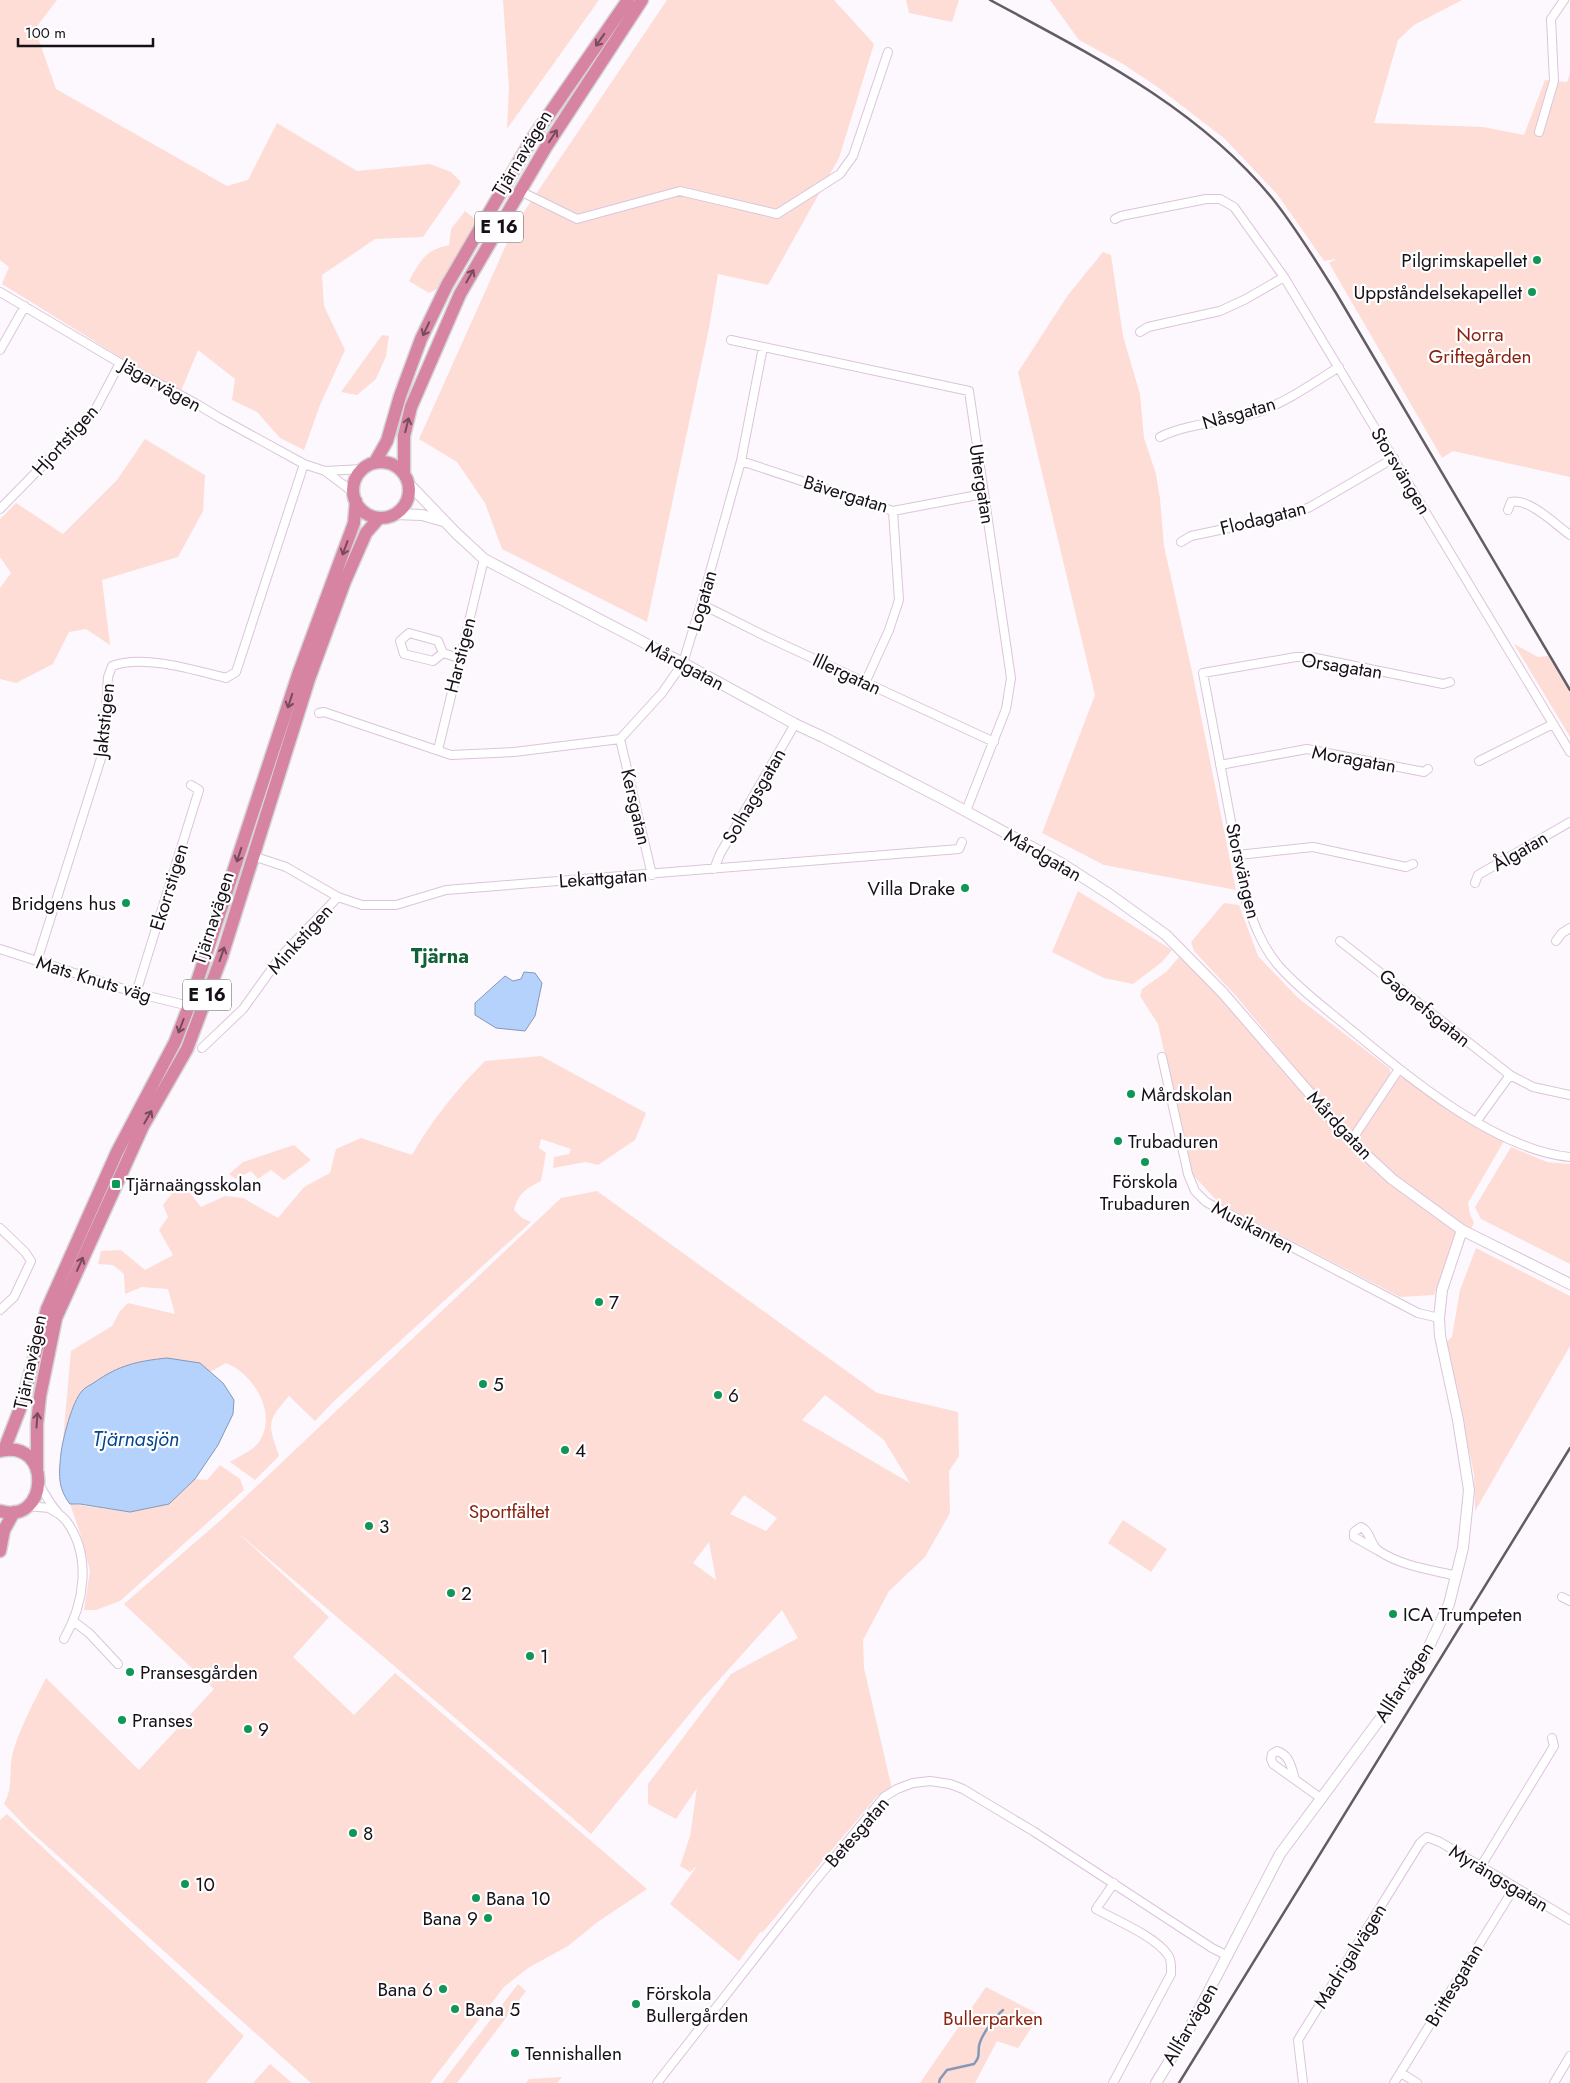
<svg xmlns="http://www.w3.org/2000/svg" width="1570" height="2083" viewBox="0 0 1570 2083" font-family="Jost,sans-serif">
	<rect width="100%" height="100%" fill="#fdf8fd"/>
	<path fill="#fdddd6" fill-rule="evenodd" d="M 0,0 L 57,0 L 35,29 L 56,89 L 227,186 L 248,180 L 277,123 L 357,171 L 430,164 L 451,172 L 461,182 L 423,237 L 375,239 L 322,275 L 324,306 L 345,350 L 320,405 L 304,450 L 280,438 L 257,412 L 232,400 L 235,379 L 198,350 L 181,391 L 136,367 L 2,284 L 9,267 L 0,260 Z
		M 503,0 L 599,0 L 507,129 L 509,88 Z
		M 667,0 L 834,0 L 874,44 L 839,158 L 768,285 L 718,274 L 709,328 L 647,622 L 502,549 L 485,503 L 457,462 L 419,439 L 515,225 Z
		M 906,0 L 959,0 L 952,22 L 909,13 Z
		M 1050,0 L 1462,0 L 1414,25 L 1398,40 L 1374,123 L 1483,127 L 1524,135 L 1545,80 L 1567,82 L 1570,74 L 1570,477 L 1453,451 L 1442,458 L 1329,263 L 1336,259 L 1324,261 L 1277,194 L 1225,139 L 1159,88 L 1123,64 L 1079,40 Z
		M 465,211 L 477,221 L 440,287 L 429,293 L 409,281 C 421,260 425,250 449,245 L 451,229 Z
		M 1103,252 L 1111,255 L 1123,336 L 1140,394 L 1144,438 L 1156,474 L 1160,499 L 1164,546 L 1193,676 L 1236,890 L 1104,865 L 1042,833 L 1095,695 L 1018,372 L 1068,295 Z
		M 382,335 L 389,336 L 386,356 L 376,379 L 357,395 L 341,392 Z
		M 145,439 L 205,475 L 203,511 L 178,557 L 102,580 L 110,645 L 86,629 L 69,632 L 53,664 L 16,683 L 0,679 L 0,588 L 11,573 L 0,557 L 0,519 L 16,503 L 63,534 L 117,480 Z
		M 1514,644 L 1538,657 L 1548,656 L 1570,693 L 1570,737 Z
		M 1078,891 L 1172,950 L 1162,962 L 1133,984 L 1104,978 L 1052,952 Z
		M 1224,903 L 1239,905 L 1258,956 L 1297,997 L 1390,1069 L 1390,1077 L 1354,1131 L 1346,1130 L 1236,996 L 1194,951 L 1191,942 Z
		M 1180,956 L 1226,1003 L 1348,1141 L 1457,1231 L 1434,1295 L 1400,1297 L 1219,1203 L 1191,1173 L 1158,1024 L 1140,996 L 1142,989 L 1166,972 Z
		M 541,1056 L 646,1113 L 635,1140 L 598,1165 L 586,1162 L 553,1168 L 554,1157 L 569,1154 L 571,1149 L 541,1139 L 539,1148 L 546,1153 L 541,1181 C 527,1188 518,1193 514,1210 L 522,1218 L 531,1222 L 334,1401 L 315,1421 L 289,1396 C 266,1422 268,1424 279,1456 L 255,1480 L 230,1462 C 238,1457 254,1450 259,1442 C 278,1414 254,1374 226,1363 L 210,1372 L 200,1363 L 82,1391 L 71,1415 L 63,1440 L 71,1351 L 112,1326 L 120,1311 L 128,1303 L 175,1314 L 168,1289 L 142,1287 L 125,1294 L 124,1274 L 113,1265 L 98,1264 L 101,1251 L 121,1250 L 145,1270 L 173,1255 L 159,1230 L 168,1217 L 163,1205 L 173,1192 L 187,1189 L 201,1207 L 225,1196 L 243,1198 L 278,1218 L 304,1187 L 330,1173 L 336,1149 L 361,1138 L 412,1155 C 432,1120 457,1089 485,1061 Z
		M 1403,1077 L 1478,1128 L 1504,1141 L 1468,1203 L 1470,1214 L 1474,1223 L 1470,1231 L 1395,1177 L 1358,1141 L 1359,1134 L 1396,1078 Z
		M 294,1145 L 311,1160 L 284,1180 L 271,1170 L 258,1179 L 251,1171 L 236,1179 L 229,1174 L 243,1162 Z
		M 1511,1147 L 1547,1162 L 1570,1164 L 1570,1264 L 1481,1219 L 1475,1207 Z
		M 597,1191 L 877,1393 L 958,1412 L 959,1456 L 949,1471 L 950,1513 L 925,1557 L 889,1591 L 863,1640 L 864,1668 L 892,1789 L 878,1795 L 762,1933 L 761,1931 L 739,1961 L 670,1904 L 697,1866 L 690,1872 L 680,1866 L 690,1836 L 697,1788 L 676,1819 L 648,1804 L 648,1784 L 731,1674 L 798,1638 L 782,1610 L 701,1700 L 591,1834 L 236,1531 L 329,1617 L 293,1657 L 354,1715 L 395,1673 L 647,1889 L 599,1921 L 568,1946 L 528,1968 L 504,1987 L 430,2083 L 311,2083 L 28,1829 L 4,1804 C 14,1786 8,1771 13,1752 C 20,1727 34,1702 46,1678 L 139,1770 L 214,1689 L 124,1604 L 222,1519 L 561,1198 ZM 825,1395 L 884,1440 L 910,1483 L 802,1420 ZM 744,1495 L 777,1518 L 766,1531 L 730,1514 ZM 709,1542 L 716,1580 L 693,1563 Z
		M 1476,1248 L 1570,1296 L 1570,1346 L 1475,1511 L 1474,1474 L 1446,1342 L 1452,1337 L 1460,1290 Z
		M 220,1465 L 240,1479 L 244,1490 L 120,1601 L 96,1610 L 84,1610 L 90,1571 L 81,1536 L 70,1504 L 130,1512 L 169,1504 L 195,1479 L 207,1480 Z
		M 1123,1520 L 1167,1549 L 1151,1572 L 1108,1543 Z
		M 7,1814 L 244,2036 L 206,2083 L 0,2083 L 0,1820 Z
		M 518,1984 L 526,1991 L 457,2083 L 442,2083 Z
		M 986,1987 L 1040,2015 L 1018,2048 L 997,2041 L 975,2083 L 920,2083 Z
		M 270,2064 L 292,2083 L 253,2083 Z
		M 562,2077 L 557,2083 L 526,2083 L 529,2079 Z"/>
	<path fill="#b4d2fc" stroke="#8598b8" d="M 524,972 L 535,973 L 542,983 L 535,1016 L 525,1031 L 496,1028 L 475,1015 L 475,1003 L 505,976 L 513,981 L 521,979 Z
		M 167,1358 L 200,1363 L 223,1383 L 234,1400 L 233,1414 L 218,1445 L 195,1479 L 169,1504 L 130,1512 L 80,1504 L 70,1504 C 57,1487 59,1473 61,1453 C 63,1438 72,1402 82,1391 C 85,1387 91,1385 95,1382 C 119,1365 138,1361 167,1358 Z"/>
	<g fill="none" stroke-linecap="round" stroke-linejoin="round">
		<path stroke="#8598b8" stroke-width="2.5" d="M 939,2083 L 940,2079 L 947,2070 L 974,2064 C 980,2057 978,2055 979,2046 C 981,2035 995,2017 1003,2010"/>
		<defs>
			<path id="minor" d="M 1539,132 L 1554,81 L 1551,19 L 1564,0
				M 520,191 L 577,219 L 680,191 L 777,214 L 840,174 L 853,156 L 888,52
				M 1115,219 L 1121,216 L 1206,199 L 1220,199 L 1234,207 L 1284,277 L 1570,752
				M 0,292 L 120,363 L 195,403 L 220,418 L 304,464 L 325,471 L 353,492
				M 1140,332 L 1148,327 L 1220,311 L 1246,299 L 1284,277
				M 731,340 L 969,391 L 1011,678 L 1006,709 L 966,811
				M 0,350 L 25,306
				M 1160,437 C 1191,422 1226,423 1258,412 C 1287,402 1313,383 1339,367
				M 741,461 L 893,511 L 983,494
				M 325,471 L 363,469
				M 0,509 L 93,414 L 120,363
				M 1508,510 L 1511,502 C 1529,498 1555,524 1570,535
				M 1181,542 L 1191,536 L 1290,515 L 1310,507 L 1394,458
				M 701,604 L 767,637 L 994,742
				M 443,653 L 433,661 L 404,654 L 400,641 L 409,633 L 438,641 L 443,653 L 459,658
				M 1450,682 L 1443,684 L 1311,657 L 1296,657 L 1203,673 L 1246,901 C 1254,924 1262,946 1278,965 C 1299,989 1325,1008 1349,1028 C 1407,1076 1495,1150 1570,1157
				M 865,683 L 889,630 L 899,600 L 893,511
				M 319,713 L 324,712 L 451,755 L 514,752 L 620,739 L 662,693 L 683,663 L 701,604 L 741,461 L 763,347
				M 620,739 L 652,875
				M 438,750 L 484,559
				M 1479,761 L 1553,724
				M 1220,765 L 1307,749 L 1424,772 L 1428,769
				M 1238,855 L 1313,847 L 1406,867 L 1413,864
				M 253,856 L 286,867 L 338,897 L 362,905 L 396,905 L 446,890 L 959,849 L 962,842
				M 714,869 L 720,854 L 795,724
				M 1475,883 L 1478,875 L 1570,822
				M 1340,941 L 1510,1075 L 1533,1087 L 1570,1095
				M 1556,941 L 1562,933 L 1570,928
				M 0,949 L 136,993 L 189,1006
				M 37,961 L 103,752 L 108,677 L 112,666 C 143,654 194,670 226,678 L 236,672 L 304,464
				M 136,993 L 199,790 L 191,785
				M 202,1048 L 243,1009 L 281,956 L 338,897
				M 1162,1057 L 1188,1174 L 1195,1191 L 1206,1202 L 1418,1313 L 1439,1318
				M 1476,1122 L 1510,1075
				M 1351,1141 L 1399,1069
				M 0,1228 L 25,1252 L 31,1261 L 14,1297 L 0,1310
				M 39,1485 C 46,1495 51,1506 59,1514 C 62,1517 65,1519 67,1522 C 92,1557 84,1604 64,1639
				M 28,1506 L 49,1508 L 57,1513
				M 1377,1550 L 1354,1537 L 1354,1532 L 1361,1527 C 1371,1532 1370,1545 1379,1551 C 1401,1566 1432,1570 1457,1576
				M 1562,1597 L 1570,1601
				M 73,1621 L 89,1633 L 118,1664
				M 1295,1779 C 1291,1767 1290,1755 1277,1751 L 1272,1754 L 1271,1759 L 1273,1764 L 1322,1799
				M 1481,1866 L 1554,1746 L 1552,1738
				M 1401,2073 L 1417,2083
				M 657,2083 L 812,1885 L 884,1797 L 897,1789 L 913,1783 L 930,1781 L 950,1784 L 963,1789 L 1033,1831 L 1212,1948 L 1228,1956
				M 1113,2083 L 1171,1974 C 1171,1968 1172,1960 1168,1955 C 1155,1936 1117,1921 1096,1909 L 1114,1883
				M 1303,2083 L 1298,2040 L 1420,1843 L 1427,1837 L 1440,1842 L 1570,1920
				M 1394,2083 L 1514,1888
				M 1554,2083 L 1570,2056"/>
			<path id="tertiary" d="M 409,484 L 456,533 L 484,559 L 683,663 L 795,724 L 823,737 L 947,801 L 1061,863 L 1109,894 L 1166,935 L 1223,993 L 1351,1141 L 1392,1179 L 1462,1230 L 1570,1284
				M 395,514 L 422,515 L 443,521
				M 1156,2083 L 1188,2031 L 1280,1854 L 1394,1700 L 1424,1657 L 1449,1604 L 1463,1548 L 1469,1490 L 1458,1420 L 1440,1336 L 1439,1318 L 1442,1290 L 1462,1230"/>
			<path id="trunk" d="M 375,462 L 387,441 L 400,396 L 421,339 L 447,285 L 532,139 L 628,0
				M353 490a28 28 0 1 1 56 0a28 28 0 1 1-56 0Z
				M 404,473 L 404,436 L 411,407 L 460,294 L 546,147 L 642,0
				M 4,1450 L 23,1401 L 47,1309 L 117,1152 L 175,1042 L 189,1006 L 299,672 L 354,523 L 356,501
				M 0,1451 C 53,1438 49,1526 0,1511
				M 37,1469 L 37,1424 L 40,1396 L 56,1318 L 143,1126 L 187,1049 L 222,956 L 309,679 L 345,581 L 366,533 L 379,518
				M 0,1551 L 4,1530 L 14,1512"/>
		</defs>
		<use href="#minor" stroke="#dac5db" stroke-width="10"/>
		<use href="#tertiary" stroke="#dac5db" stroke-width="12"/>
		<use href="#trunk" stroke="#d5d4d5" stroke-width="15"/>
		<use href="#minor" stroke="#fff" stroke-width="8"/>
		<use href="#tertiary" stroke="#fff" stroke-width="10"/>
		<use href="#trunk" stroke="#d783a2" stroke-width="12"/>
		<path stroke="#635c63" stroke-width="2.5" d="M 990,0 C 1092,55 1197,107 1272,198 C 1296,228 1316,261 1336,293 L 1570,690
			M 1179,2083 L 1570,1448"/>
	</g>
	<defs><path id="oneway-shaft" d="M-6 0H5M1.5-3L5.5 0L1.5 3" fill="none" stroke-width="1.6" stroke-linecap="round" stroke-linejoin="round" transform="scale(1.25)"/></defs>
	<g stroke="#774a5d">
		<use href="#oneway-shaft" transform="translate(600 40) rotate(125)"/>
		<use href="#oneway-shaft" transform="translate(553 136) rotate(-57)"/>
		<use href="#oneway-shaft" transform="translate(470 276) rotate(-60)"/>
		<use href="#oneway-shaft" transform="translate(426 329) rotate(115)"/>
		<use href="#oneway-shaft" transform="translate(407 425) rotate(-76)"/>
		<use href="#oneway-shaft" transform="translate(345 548) rotate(110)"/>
		<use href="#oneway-shaft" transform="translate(290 701) rotate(108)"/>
		<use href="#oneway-shaft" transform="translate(239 855) rotate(108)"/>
		<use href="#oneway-shaft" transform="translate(222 954) rotate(-71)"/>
		<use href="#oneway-shaft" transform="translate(181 1026) rotate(111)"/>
		<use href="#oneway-shaft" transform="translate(148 1117) rotate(-60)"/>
		<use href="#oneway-shaft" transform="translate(80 1264) rotate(-66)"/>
		<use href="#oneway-shaft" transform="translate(37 1420) rotate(-86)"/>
	</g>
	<g fill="#109757" stroke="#fff" stroke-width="2">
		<circle cx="1537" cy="260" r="5"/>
		<circle cx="1532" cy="292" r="5"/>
		<circle cx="965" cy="888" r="5"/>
		<circle cx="126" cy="903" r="5"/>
		<circle cx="1131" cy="1094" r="5"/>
		<circle cx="1118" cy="1141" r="5"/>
		<circle cx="1145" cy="1162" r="5"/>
		<rect x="111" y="1179" width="10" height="10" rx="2.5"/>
		<circle cx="599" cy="1302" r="5"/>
		<circle cx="483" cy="1384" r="5"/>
		<circle cx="718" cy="1395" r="5"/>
		<circle cx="565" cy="1450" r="5"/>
		<circle cx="369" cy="1526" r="5"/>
		<circle cx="451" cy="1593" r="5"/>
		<circle cx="1393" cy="1614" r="5"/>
		<circle cx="530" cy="1656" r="5"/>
		<circle cx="130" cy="1672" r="5"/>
		<circle cx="122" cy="1720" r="5"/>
		<circle cx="248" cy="1729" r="5"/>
		<circle cx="353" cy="1833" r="5"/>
		<circle cx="185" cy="1884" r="5"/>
		<circle cx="476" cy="1898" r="5"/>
		<circle cx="488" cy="1918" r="5"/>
		<circle cx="443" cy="1989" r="5"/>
		<circle cx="636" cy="2004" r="5"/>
		<circle cx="455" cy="2009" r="5"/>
		<circle cx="515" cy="2053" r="5"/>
	</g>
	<g text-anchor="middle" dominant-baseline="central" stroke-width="4.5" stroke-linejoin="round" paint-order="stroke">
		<g fill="#fff" stroke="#5d585d" stroke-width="1">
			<rect x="475" y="211.5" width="48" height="31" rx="4"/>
			<rect x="183" y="979.5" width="48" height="31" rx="4"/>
		</g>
		<g font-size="18" font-weight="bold" fill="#171018">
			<text x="499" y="227">E 16</text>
			<text x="207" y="995">E 16</text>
		</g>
		<g font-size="19" fill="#171018" stroke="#fff">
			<text transform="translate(522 153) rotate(-59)">Tjärnavägen</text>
			<text transform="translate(161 385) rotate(29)">Jägarvägen</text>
			<text transform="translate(1239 413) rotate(-16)">Nåsgatan</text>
			<text transform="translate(65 440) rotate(-48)">Hjortstigen</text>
			<text transform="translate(1401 471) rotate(59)">Storsvängen</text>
			<text transform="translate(982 484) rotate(81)">Uttergatan</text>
			<text transform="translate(846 494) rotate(17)">Bävergatan</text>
			<text transform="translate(1263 518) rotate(-14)">Flodagatan</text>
			<text transform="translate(702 601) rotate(-74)">Logatan</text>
			<text transform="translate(460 655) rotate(-76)">Harstigen</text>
			<text transform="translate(685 665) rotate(28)">Mårdgatan</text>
			<text transform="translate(1342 666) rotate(9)">Orsagatan</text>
			<text transform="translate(847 674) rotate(25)">Illergatan</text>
			<text transform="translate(104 720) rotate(-84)">Jaktstigen</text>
			<text transform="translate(1354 759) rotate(10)">Moragatan</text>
			<text transform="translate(754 796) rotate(-60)">Solhagsgatan</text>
			<text transform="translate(636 807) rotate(77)">Kersgatan</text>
			<text transform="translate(1520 851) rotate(-30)">Ålgatan</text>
			<text transform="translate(1043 855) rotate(30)">Mårdgatan</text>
			<text transform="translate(1243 871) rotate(77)">Storsvängen</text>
			<text transform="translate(603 878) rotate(-4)">Lekattgatan</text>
			<text transform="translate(169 887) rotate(-73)">Ekorrstigen</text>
			<text transform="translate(213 918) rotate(-72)">Tjärnavägen</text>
			<text transform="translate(300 939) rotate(-48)">Minkstigen</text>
			<text transform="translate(94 979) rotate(17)">Mats Knuts väg</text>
			<text transform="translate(1425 1008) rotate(39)">Gagnefsgatan</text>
			<text transform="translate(1340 1125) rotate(47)">Mårdgatan</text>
			<text transform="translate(1253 1227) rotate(28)">Musikanten</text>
			<text transform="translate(30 1362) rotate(-78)">Tjärnavägen</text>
			<text transform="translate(1404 1682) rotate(-57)">Allfarvägen</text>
			<text transform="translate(857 1832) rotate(-49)">Betesgatan</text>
			<text transform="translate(1499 1878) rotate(31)">Myrängsgatan</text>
			<text transform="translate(1350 1956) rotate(-58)">Madrigalvägen</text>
			<text transform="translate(1454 1985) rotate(-59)">Brittesgatan</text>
			<text transform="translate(1190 2024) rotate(-60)">Allfarvägen</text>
		</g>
		<g font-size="19" fill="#171018" stroke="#fff" text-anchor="start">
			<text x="1527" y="260" text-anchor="end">Pilgrimskapellet</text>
			<text x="1522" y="292" text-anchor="end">Uppståndelsekapellet</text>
			<text x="955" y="888" text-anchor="end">Villa Drake</text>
			<text x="116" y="903" text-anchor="end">Bridgens hus</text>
			<text x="1141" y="1094">Mårdskolan</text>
			<text x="1128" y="1141">Trubaduren</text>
			<text x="1145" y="1181" text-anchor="middle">Förskola<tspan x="1145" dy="22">Trubaduren</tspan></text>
			<text x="126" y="1184">Tjärnaängsskolan</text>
			<text x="609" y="1302">7</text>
			<text x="493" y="1384">5</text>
			<text x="728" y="1395">6</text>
			<text x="575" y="1450">4</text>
			<text x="379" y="1526">3</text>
			<text x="461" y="1593">2</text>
			<text x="1403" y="1614">ICA Trumpeten</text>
			<text x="540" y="1656">1</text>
			<text x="140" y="1672">Pransesgården</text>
			<text x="132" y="1720">Pranses</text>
			<text x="258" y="1729">9</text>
			<text x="363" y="1833">8</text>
			<text x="195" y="1884">10</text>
			<text x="486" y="1898">Bana 10</text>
			<text x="478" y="1918" text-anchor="end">Bana 9</text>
			<text x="433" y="1989" text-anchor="end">Bana 6</text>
			<text x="646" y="1993">Förskola<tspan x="646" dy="22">Bullergården</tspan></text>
			<text x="465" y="2009">Bana 5</text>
			<text x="525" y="2053">Tennishallen</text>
		</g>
		<g font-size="19" fill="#8a220f" stroke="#fff">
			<text x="1480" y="334">Norra<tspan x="1480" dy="22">Griftegården</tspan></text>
			<text x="509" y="1511">Sportfältet</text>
			<text x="993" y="2018">Bullerparken</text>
		</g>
		<g font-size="20" font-weight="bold" fill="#126138" stroke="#fff">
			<text x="440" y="956">Tjärna</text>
		</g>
		<g font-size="20" font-style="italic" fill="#004593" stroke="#fff">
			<text x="136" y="1439">Tjärnasjön</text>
		</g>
	</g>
	<path d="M18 38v8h135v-8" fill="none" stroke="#171018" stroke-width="2.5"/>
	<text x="25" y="38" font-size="15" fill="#171018" stroke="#ffffff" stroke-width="4" paint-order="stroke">100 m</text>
</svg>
